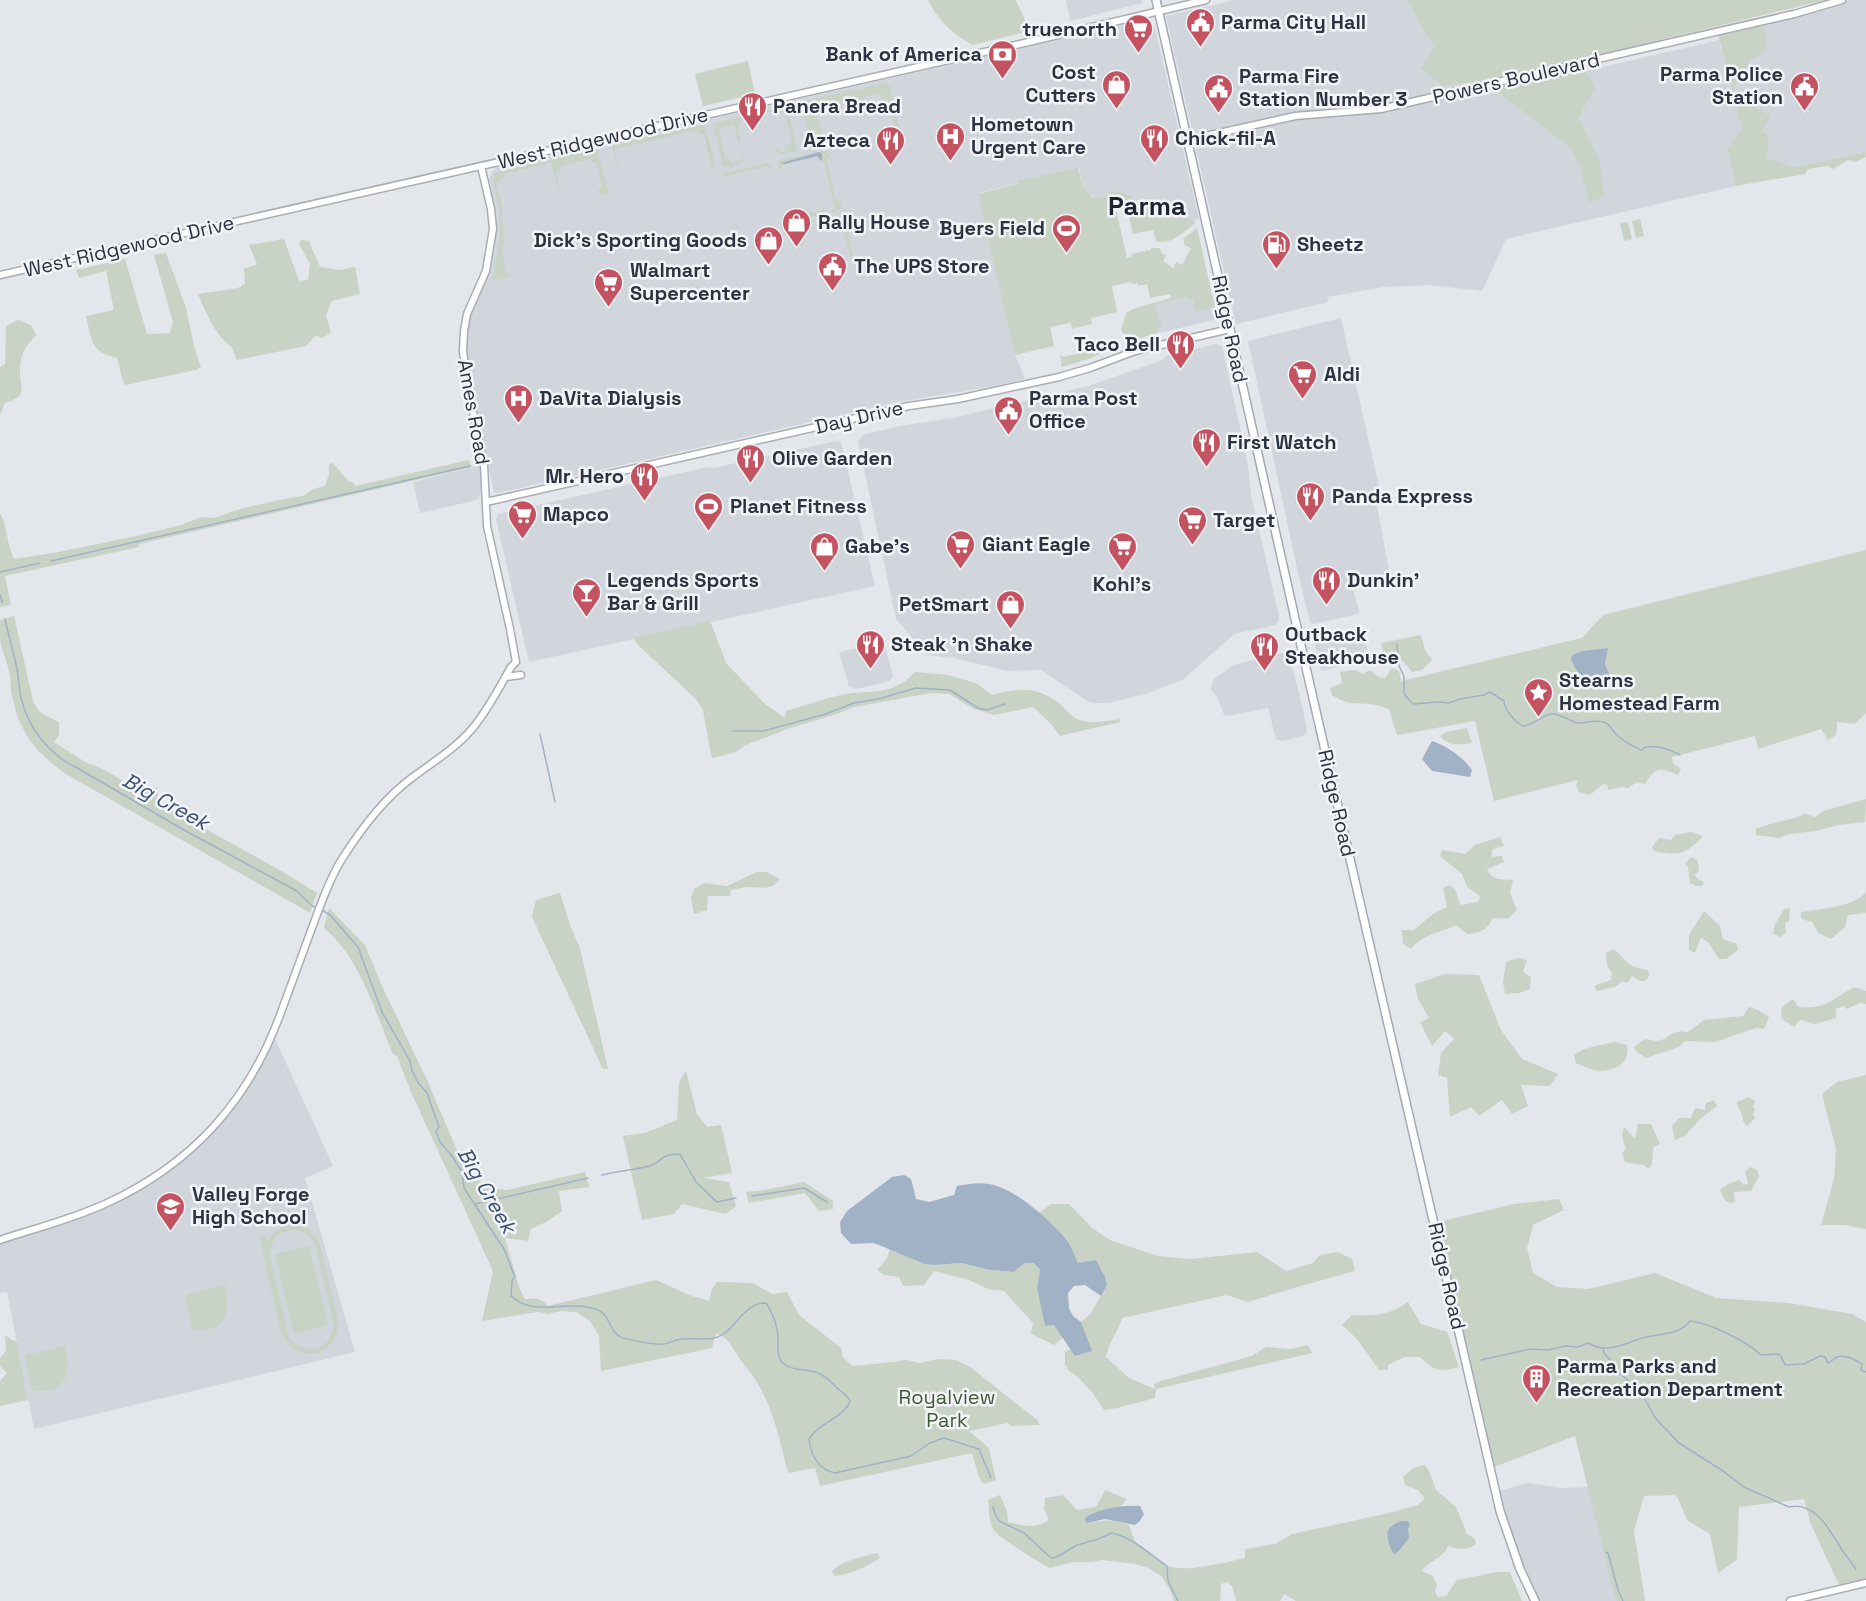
<svg xmlns="http://www.w3.org/2000/svg" width="1866" height="1601" viewBox="0 0 1866 1601" font-family="'Space Grotesk',sans-serif">
	<rect width="100%" height="100%" fill="#e3e6ea"/>
	<path fill="#d1d5dc" d="M 1066,0 L 1142,0 L 1142,3 L 1070,21 Z
		M 1235,0 L 1407,0 L 1434,48 L 1443,86 L 1462,84 L 1466,99 L 1719,40 L 1732,89 L 1751,60 L 1763,23 L 1803,14 L 1848,0 L 1866,0 L 1866,152 L 1794,167 L 1767,158 L 1769,138 L 1762,131 L 1733,91 L 1742,129 L 1727,149 L 1736,186 L 1506,239 L 1482,291 L 1429,285 L 1384,287 L 1327,297 L 1328,302 L 1236,324 L 1166,16 Z
		M 1142,21 L 1148,21 L 1155,28 L 1199,219 L 1163,226 L 1146,222 L 1115,195 L 1094,198 L 1083,187 L 1079,168 L 979,193 L 1015,355 L 1025,379 L 995,386 L 899,402 L 498,493 L 494,492 L 468,374 L 465,341 L 469,318 L 487,273 L 495,248 L 496,237 L 495,210 L 489,180 L 492,171 L 496,168 Z
		M 1210,289 L 1217,316 L 1214,320 L 1150,335 L 1142,306 Z
		M 1341,318 L 1380,491 L 1377,506 L 1389,570 L 1388,574 L 1351,582 L 1359,611 L 1358,614 L 1313,624 L 1310,622 L 1299,577 L 1248,341 Z
		M 1216,344 L 1222,346 L 1241,432 L 1249,473 L 1251,495 L 1279,616 L 1279,620 L 1275,625 L 1234,634 L 1184,679 L 1145,694 L 1108,703 L 1095,703 L 1087,701 L 1041,670 L 1008,671 L 954,658 L 927,655 L 896,619 L 858,441 L 863,435 L 900,426 L 953,418 L 1088,386 L 1163,360 L 1165,356 Z
		M 836,441 L 841,442 L 875,586 L 529,662 L 496,519 L 498,514 L 708,467 L 714,468 Z
		M 480,465 L 481,491 L 479,498 L 473,501 L 420,513 L 413,482 Z
		M 1356,630 L 1364,637 L 1369,656 L 1365,661 L 1321,671 L 1315,645 L 1318,639 Z
		M 884,643 L 893,676 L 890,681 L 856,689 L 849,686 L 839,652 Z
		M 1282,653 L 1289,655 L 1302,705 L 1307,731 L 1303,736 L 1282,741 L 1276,739 L 1268,708 L 1228,716 L 1224,715 L 1218,698 L 1211,690 L 1213,680 L 1233,665 Z
		M 273,1034 L 333,1166 L 305,1178 L 355,1352 L 34,1429 L 7,1292 L 0,1293 L 0,1240 L 106,1204 L 161,1174 L 234,1104 Z
		M 1527,1483 L 1562,1488 L 1589,1487 L 1616,1601 L 1540,1601 L 1525,1569 L 1508,1524 L 1500,1491 Z"/>
	<path fill="#c8d3c5" fill-rule="evenodd" d="M 928,0 L 1016,0 C 1020,11 1028,20 1025,32 L 973,45 C 952,34 938,20 928,0 Z
		M 1407,0 L 1826,0 L 1495,80 L 1443,86 L 1421,69 L 1434,48 Z
		M 1763,23 L 1766,38 L 1764,53 L 1751,60 L 1732,90 L 1770,116 L 1762,131 L 1769,137 L 1767,158 L 1794,167 L 1866,152 L 1866,157 L 1855,162 L 1848,160 L 1833,169 L 1827,166 L 1808,169 L 1805,174 L 1736,186 L 1727,149 L 1742,129 L 1718,34 Z
		M 748,61 L 755,94 L 703,106 L 695,74 Z
		M 1584,66 L 1595,89 L 1578,118 L 1599,159 L 1604,196 L 1589,203 L 1580,166 L 1571,148 L 1492,88 Z
		M 886,83 L 890,86 L 891,90 L 902,141 L 894,143 L 897,141 L 888,98 L 883,99 L 881,93 L 863,97 L 865,103 L 854,105 L 852,100 L 821,107 L 822,112 L 817,114 L 824,141 L 828,141 L 828,144 L 812,147 L 810,145 L 801,102 Z
		M 787,106 L 797,147 L 796,151 L 781,154 L 776,151 L 777,148 L 781,152 L 788,150 L 787,145 L 792,143 L 785,114 C 779,115 777,111 771,112 C 766,112 761,114 756,115 C 735,120 737,124 741,143 L 738,141 L 734,125 L 719,129 L 725,158 L 729,158 L 731,163 L 742,161 L 743,156 L 744,160 C 740,165 729,168 723,166 L 714,126 L 715,123 Z
		M 703,125 L 706,128 L 715,165 L 711,167 L 704,134 L 699,134 L 697,130 L 643,143 L 642,148 L 640,143 L 615,149 L 615,154 L 618,163 L 616,163 L 612,145 Z
		M 597,148 L 608,190 L 606,195 L 599,193 L 598,189 L 602,187 L 596,162 L 592,162 L 590,159 L 561,166 L 561,170 L 556,171 L 562,204 L 551,163 L 504,174 L 504,177 L 496,183 L 502,207 L 504,243 L 501,246 L 507,274 L 511,272 L 510,276 C 504,279 497,281 492,279 L 497,256 L 500,235 L 499,211 L 493,182 L 494,174 L 497,172 Z
		M 824,151 L 830,154 L 830,157 L 827,158 L 836,200 L 841,201 L 842,208 L 832,212 L 831,211 L 835,209 L 824,162 L 819,162 L 817,157 L 782,165 L 782,169 L 780,170 L 777,163 L 780,160 Z
		M 768,163 L 772,165 L 771,170 L 769,166 L 722,177 L 722,174 Z
		M 1078,168 L 1083,187 L 1093,198 L 1108,196 L 1109,192 L 1120,192 L 1132,197 L 1139,212 L 1153,219 L 1155,216 C 1169,219 1182,217 1195,221 L 1196,223 C 1184,231 1171,246 1156,241 L 1153,230 L 1133,234 L 1127,208 L 1116,210 L 1127,258 L 1132,257 L 1131,254 L 1151,250 L 1151,248 L 1160,248 L 1162,254 L 1166,255 L 1163,261 L 1173,268 L 1176,262 L 1182,265 L 1191,248 L 1185,246 L 1183,239 L 1197,228 L 1215,307 L 1196,311 L 1193,299 L 1188,299 L 1187,296 L 1155,305 L 1158,321 L 1163,321 L 1155,334 L 1129,341 L 1121,330 L 1126,313 L 1133,309 L 1171,298 L 1170,294 L 1150,298 L 1147,284 L 1138,286 L 1137,283 L 1132,284 L 1131,282 L 1112,286 L 1117,312 L 1091,318 L 1092,324 L 1072,329 L 1071,323 L 1050,327 L 1054,346 L 1015,355 L 978,194 L 1017,184 L 1017,181 Z
		M 822,206 L 824,206 L 825,212 L 824,215 L 794,219 L 789,217 L 790,213 L 793,217 L 822,210 Z
		M 845,217 L 854,259 L 851,261 L 841,220 L 841,217 Z
		M 1640,219 L 1644,236 L 1636,238 L 1632,221 Z
		M 1628,222 L 1632,239 L 1624,241 L 1620,223 Z
		M 284,239 L 299,281 L 308,280 L 310,264 L 299,244 L 301,240 L 309,241 L 320,267 L 339,270 L 355,267 L 360,294 L 332,301 L 326,315 L 331,333 L 322,338 L 315,336 L 306,346 L 237,360 L 231,346 C 217,339 204,309 198,294 L 238,288 L 245,284 L 244,269 L 257,264 L 249,245 Z
		M 166,253 L 186,308 L 194,346 L 201,367 L 196,370 L 124,385 L 117,358 C 90,352 92,340 86,316 L 114,310 L 106,271 L 79,278 L 76,270 L 125,259 L 147,334 L 170,333 L 173,322 L 154,255 Z
		M 18,320 L 31,325 L 36,335 C 26,345 20,355 20,370 C 19,389 30,396 5,403 L 0,415 L 0,367 L 5,364 L 6,326 Z
		M 1106,343 L 1111,349 L 1089,359 L 1062,367 L 1060,354 L 1063,357 L 1105,347 Z
		M 469,460 L 472,467 L 468,468 L 139,544 L 139,547 L 5,576 L 11,605 L 0,607 L 0,513 C 8,526 7,550 15,559 L 59,552 L 136,536 L 181,525 L 201,517 L 214,518 L 240,509 L 284,499 L 303,496 L 313,489 L 325,486 L 329,474 L 329,464 L 333,463 L 349,482 L 353,482 L 355,486 Z
		M 1866,550 L 1866,713 L 1855,724 L 1837,722 L 1836,735 L 1828,740 L 1821,729 L 1758,749 L 1755,736 L 1672,757 L 1673,763 L 1681,769 L 1678,775 C 1660,768 1657,765 1645,784 L 1637,782 L 1628,788 L 1621,787 L 1609,790 L 1606,784 L 1602,785 L 1590,795 L 1579,792 L 1576,786 L 1578,780 L 1494,801 L 1475,721 L 1397,735 L 1389,709 C 1383,707 1376,704 1369,704 C 1352,703 1348,705 1332,695 L 1330,688 L 1342,683 L 1340,672 L 1355,670 L 1363,674 L 1370,670 L 1378,677 L 1385,678 L 1392,668 L 1399,671 L 1401,681 L 1582,638 L 1603,615 ZM 1608,648 L 1605,664 L 1611,676 L 1582,651 Z
		M 14,616 L 33,701 C 42,719 46,713 59,723 L 59,736 L 54,742 L 85,762 L 103,769 L 133,787 L 157,788 L 158,796 L 156,801 C 209,833 265,859 317,893 L 310,913 L 66,774 C 35,752 19,732 12,695 C 10,688 11,682 10,676 C 8,663 2,652 0,639 C 0,633 0,626 0,620 Z
		M 710,621 L 726,663 L 764,703 L 785,718 L 786,711 C 804,706 822,699 841,695 C 871,689 892,697 915,672 L 948,675 L 976,683 L 992,695 C 1020,688 1035,686 1059,703 C 1065,708 1070,716 1077,719 C 1090,725 1106,721 1119,719 L 1120,722 L 1060,736 L 1052,725 L 1033,707 L 994,715 L 974,709 L 949,694 L 931,693 L 854,707 L 837,714 L 787,729 L 744,746 L 736,752 L 713,758 L 711,755 L 703,710 L 696,699 L 640,647 L 633,638 Z
		M 1421,635 L 1425,650 L 1432,660 L 1422,670 L 1412,672 L 1403,661 L 1397,662 L 1392,666 L 1385,661 L 1381,643 Z
		M 1467,728 L 1472,743 C 1461,745 1448,746 1440,736 L 1446,732 Z
		M 1866,799 L 1865,822 L 1838,825 L 1816,831 L 1790,834 L 1779,838 L 1756,835 L 1756,829 C 1772,822 1789,821 1805,814 L 1815,817 L 1823,811 Z
		M 1691,832 L 1703,836 C 1686,855 1678,856 1653,851 L 1652,847 L 1659,838 L 1671,840 L 1675,835 Z
		M 1500,837 L 1504,846 L 1493,849 L 1491,857 L 1502,856 L 1504,862 L 1487,869 C 1492,881 1502,879 1513,880 L 1510,893 L 1517,910 L 1508,919 L 1493,918 C 1488,930 1479,933 1467,934 L 1456,925 C 1439,933 1423,934 1411,949 L 1403,944 L 1402,930 L 1414,930 L 1433,914 L 1447,907 L 1443,888 L 1449,885 L 1455,889 L 1460,905 L 1478,902 L 1480,896 L 1467,887 L 1462,874 L 1440,856 L 1442,850 L 1465,854 L 1475,845 Z
		M 1691,857 L 1697,860 L 1699,868 L 1698,873 L 1694,874 L 1698,879 L 1704,882 L 1702,886 L 1696,886 L 1690,883 L 1688,867 L 1685,864 Z
		M 757,872 L 766,872 L 780,879 C 772,891 759,887 746,887 C 741,888 736,889 731,890 L 730,896 L 708,896 L 707,910 L 694,914 L 691,898 L 694,889 L 704,883 L 727,886 Z
		M 1866,892 L 1866,913 L 1848,915 L 1845,927 L 1831,939 L 1818,933 L 1812,922 L 1801,919 L 1801,912 C 1820,909 1854,907 1866,892 Z
		M 560,893 L 571,928 L 580,948 L 608,1069 L 603,1069 L 532,917 L 536,900 Z
		M 329,908 L 365,945 L 382,986 L 427,1080 L 464,1167 L 486,1187 L 507,1190 L 585,1172 L 589,1187 L 559,1191 L 562,1211 L 546,1222 L 531,1229 L 528,1241 L 505,1238 L 519,1287 L 525,1299 C 535,1298 541,1298 548,1306 L 656,1280 L 689,1295 L 709,1301 L 712,1289 L 717,1282 L 753,1283 L 772,1294 L 787,1292 L 799,1315 L 841,1348 L 843,1357 L 852,1366 L 894,1362 L 905,1360 L 919,1363 L 939,1359 L 955,1360 L 969,1366 L 1037,1420 L 1040,1425 L 1012,1426 L 1008,1423 L 969,1431 L 989,1448 L 996,1480 L 983,1484 L 978,1474 L 972,1453 L 820,1486 L 815,1468 L 788,1473 C 780,1442 773,1406 755,1379 C 751,1372 745,1367 741,1360 C 732,1349 730,1338 716,1333 L 712,1348 L 601,1371 L 599,1336 L 590,1321 L 576,1312 L 561,1311 L 547,1314 L 538,1312 L 482,1321 L 493,1271 L 411,1092 L 397,1056 L 393,1054 C 375,1012 360,957 324,928 Z
		M 1790,908 L 1789,921 L 1785,923 L 1786,932 L 1781,937 L 1773,934 L 1775,924 L 1784,909 Z
		M 1704,911 L 1720,926 L 1723,939 L 1737,944 L 1738,950 L 1726,959 L 1719,959 L 1708,942 L 1701,938 L 1695,953 L 1689,950 L 1689,935 Z
		M 1613,949 C 1630,961 1623,966 1648,970 L 1649,976 L 1645,981 L 1640,981 L 1632,976 L 1627,983 L 1622,981 L 1615,987 L 1597,991 L 1594,986 L 1611,980 L 1612,973 L 1607,966 L 1606,953 Z
		M 1518,958 L 1527,960 L 1523,972 L 1531,977 L 1530,989 L 1519,993 L 1505,994 L 1503,982 L 1506,962 Z
		M 1445,974 L 1479,975 L 1501,1030 L 1522,1059 L 1558,1074 L 1550,1086 L 1521,1085 L 1528,1106 L 1512,1114 L 1502,1100 L 1479,1116 L 1471,1107 L 1450,1117 L 1447,1078 L 1438,1075 L 1441,1053 L 1454,1039 L 1445,1031 L 1432,1046 L 1420,1022 L 1429,1018 L 1418,999 L 1415,984 Z
		M 1854,987 L 1866,991 L 1866,1004 L 1860,1003 L 1847,1009 L 1844,1006 L 1836,1009 L 1836,1018 L 1815,1024 L 1800,1020 L 1794,1027 L 1782,1019 C 1779,1008 1783,1005 1793,999 L 1798,1007 C 1827,1009 1831,1000 1854,987 Z
		M 1749,1007 L 1758,1010 L 1769,1017 L 1764,1029 L 1756,1028 L 1715,1042 L 1685,1041 L 1679,1047 L 1646,1058 L 1636,1051 L 1634,1047 L 1645,1039 C 1668,1045 1664,1034 1678,1032 C 1681,1031 1685,1032 1688,1032 L 1704,1020 L 1743,1016 Z
		M 1614,1042 L 1627,1045 C 1631,1062 1616,1071 1600,1071 C 1593,1071 1583,1066 1576,1063 L 1574,1055 L 1584,1049 Z
		M 686,1071 L 697,1114 L 707,1127 L 721,1125 L 732,1173 L 703,1178 L 729,1182 L 736,1206 L 726,1214 L 682,1204 L 674,1214 L 642,1220 L 623,1136 L 645,1133 L 677,1120 L 679,1082 Z
		M 1866,1075 L 1866,1229 L 1844,1225 L 1821,1225 L 1834,1179 L 1836,1149 L 1822,1094 L 1837,1082 Z
		M 1748,1097 L 1755,1101 L 1753,1107 L 1755,1109 L 1753,1114 L 1755,1118 L 1747,1126 L 1743,1121 C 1744,1115 1738,1109 1737,1102 Z
		M 1714,1100 L 1717,1106 L 1700,1119 L 1685,1136 L 1675,1140 L 1672,1126 L 1679,1118 L 1691,1118 L 1695,1108 L 1705,1110 L 1706,1103 Z
		M 1638,1124 L 1651,1124 L 1660,1144 L 1653,1148 L 1652,1164 L 1649,1169 L 1643,1165 L 1625,1162 L 1622,1153 L 1626,1148 C 1622,1140 1621,1136 1624,1127 L 1635,1139 Z
		M 1750,1167 L 1757,1170 L 1759,1176 L 1751,1191 L 1734,1192 L 1735,1202 L 1729,1203 L 1724,1199 L 1720,1190 L 1728,1184 L 1739,1180 L 1744,1185 L 1748,1183 L 1745,1172 Z
		M 804,1182 L 833,1201 L 833,1209 L 819,1211 L 805,1193 L 749,1203 L 746,1192 L 765,1190 Z
		M 1559,1199 L 1564,1210 L 1533,1225 L 1527,1248 L 1533,1273 L 1557,1287 L 1588,1289 L 1655,1273 L 1716,1298 L 1789,1303 L 1852,1314 L 1866,1322 L 1866,1579 L 1839,1585 L 1810,1522 L 1804,1499 L 1739,1507 L 1737,1560 L 1718,1573 L 1710,1534 L 1688,1521 L 1676,1495 L 1644,1496 L 1634,1531 L 1645,1601 L 1616,1601 L 1575,1436 L 1494,1467 L 1438,1222 L 1514,1204 Z
		M 1051,1204 L 1069,1204 L 1092,1228 L 1110,1240 L 1158,1256 L 1191,1259 L 1257,1252 L 1286,1271 L 1313,1263 L 1320,1255 L 1338,1252 L 1352,1259 L 1355,1271 L 1304,1285 L 1248,1302 L 1227,1295 L 1122,1318 C 1118,1332 1109,1342 1106,1357 L 1129,1378 L 1155,1389 L 1154,1384 L 1161,1381 L 1252,1356 L 1266,1347 L 1290,1349 L 1308,1345 L 1312,1353 L 1156,1389 L 1155,1398 L 1117,1408 L 1104,1410 L 1092,1392 L 1077,1376 L 1069,1371 L 1065,1364 L 1065,1352 L 1071,1349 L 1075,1356 L 1091,1351 L 1081,1322 L 1091,1313 L 1107,1285 L 1105,1277 L 1078,1263 L 1066,1240 L 1039,1213 Z
		M 294,1225 L 308,1229 L 319,1241 L 338,1319 C 340,1342 320,1362 297,1351 C 289,1347 285,1339 281,1333 L 259,1237 L 265,1235 L 267,1241 C 274,1231 282,1225 294,1225 ZM 294,1230 L 306,1233 L 315,1243 L 333,1321 C 335,1349 306,1359 289,1337 L 270,1255 C 270,1240 279,1231 294,1230 Z
		M 309,1246 L 328,1325 L 294,1334 L 275,1254 Z
		M 890,1248 L 935,1265 L 961,1263 L 990,1270 L 1014,1272 L 1024,1263 L 1034,1262 L 1040,1270 L 1037,1288 L 1045,1326 L 1054,1325 L 1064,1337 L 1054,1345 L 1031,1334 L 1033,1323 L 1004,1291 L 988,1289 L 969,1280 L 934,1271 L 924,1285 L 903,1286 L 899,1277 L 884,1275 L 877,1270 L 887,1258 Z
		M 225,1285 C 231,1314 226,1333 192,1330 L 185,1295 Z
		M 1408,1302 L 1421,1324 L 1447,1332 L 1459,1367 C 1439,1372 1435,1372 1420,1357 L 1404,1357 L 1388,1365 L 1388,1370 L 1379,1370 L 1357,1339 L 1342,1325 L 1352,1315 C 1376,1316 1388,1316 1408,1302 Z
		M 5,1335 L 12,1340 L 17,1342 L 28,1400 L 0,1406 L 0,1381 L 7,1373 L 0,1366 L 0,1358 L 6,1351 Z
		M 65,1346 C 72,1375 66,1394 32,1391 L 25,1356 Z
		M 1425,1465 L 1429,1471 L 1436,1490 L 1456,1507 L 1467,1534 L 1475,1539 L 1476,1544 C 1468,1550 1457,1550 1448,1546 C 1443,1559 1429,1560 1422,1571 L 1433,1576 L 1437,1585 L 1435,1592 L 1438,1597 L 1446,1596 L 1457,1580 L 1497,1572 L 1510,1572 L 1522,1601 L 1296,1601 L 1284,1594 L 1280,1601 L 1236,1601 L 1232,1586 L 1227,1582 L 1221,1584 L 1220,1601 L 1174,1601 L 1169,1588 L 1161,1576 L 1148,1568 L 1135,1564 L 1102,1560 L 1092,1562 L 1074,1562 L 1050,1568 C 1040,1563 997,1537 993,1529 C 989,1521 989,1509 988,1500 L 1000,1495 L 1007,1511 L 1008,1522 C 1025,1526 1035,1529 1049,1520 L 1044,1509 L 1045,1498 L 1063,1495 L 1077,1510 L 1096,1507 L 1105,1490 L 1127,1499 L 1121,1506 L 1115,1507 L 1088,1523 C 1103,1520 1113,1519 1129,1525 L 1136,1544 C 1147,1549 1155,1560 1166,1565 C 1184,1574 1226,1562 1245,1558 L 1245,1549 L 1275,1544 L 1292,1534 L 1389,1513 L 1418,1505 L 1425,1498 L 1418,1490 L 1405,1485 L 1403,1477 L 1413,1468 Z
		M 877,1553 L 880,1558 C 866,1567 852,1574 835,1576 L 832,1572 C 839,1561 864,1556 877,1553 Z"/>
	<path fill="#a1b2c7" d="M 819,152 L 822,154 L 822,160 L 820,160 L 818,156 L 784,164 L 781,163 Z
		M 1608,648 L 1605,664 L 1612,680 C 1590,683 1579,680 1571,659 L 1572,655 L 1582,651 Z
		M 1432,741 C 1447,746 1463,757 1472,770 L 1470,777 L 1432,771 L 1422,759 Z
		M 904,1175 L 911,1179 L 916,1199 L 929,1202 L 954,1195 L 957,1186 C 968,1184 978,1182 989,1184 C 1016,1189 1047,1218 1065,1238 C 1071,1245 1074,1255 1078,1263 L 1096,1260 L 1105,1277 L 1107,1285 L 1101,1296 L 1085,1285 L 1074,1286 L 1068,1293 L 1069,1308 L 1073,1316 L 1081,1322 L 1092,1351 L 1075,1356 L 1054,1325 L 1045,1326 L 1037,1288 L 1040,1270 L 1034,1263 L 1024,1263 L 1014,1272 L 990,1270 L 961,1263 L 935,1265 L 925,1264 L 874,1243 L 851,1244 L 841,1233 L 840,1222 L 847,1211 L 892,1177 Z
		M 1140,1506 L 1144,1514 L 1140,1521 L 1135,1525 L 1105,1519 L 1087,1523 L 1085,1521 L 1086,1517 C 1103,1508 1120,1505 1140,1506 Z
		M 1402,1521 L 1408,1521 L 1410,1524 L 1408,1529 L 1409,1538 L 1398,1552 L 1395,1554 L 1392,1552 C 1386,1536 1383,1527 1402,1521 Z"/>
	<g fill="none" stroke-linecap="round" stroke-linejoin="round">
		<path stroke="#a1b2c7" stroke-width="1.5" d="M 51,561 L 470,466
			M 0,572 L 40,563
			M 0,595 L 2,602
			M 5,619 C 9,638 15,656 18,675 C 19,682 19,690 21,698 C 28,728 50,756 79,769 L 184,830 L 297,891 L 312,906 L 317,908
			M 1397,644 L 1399,666 L 1404,676 L 1404,694 L 1413,704 L 1438,702 L 1449,703 L 1460,699 L 1484,695 L 1490,692 L 1504,701 C 1505,712 1514,720 1522,726 C 1534,726 1540,715 1552,714 C 1561,713 1569,722 1578,723 C 1586,724 1598,718 1606,723 C 1611,726 1613,732 1618,736 C 1625,742 1633,747 1642,750 L 1645,747 C 1658,745 1669,749 1680,755
			M 733,731 L 763,731 L 826,714 L 854,703 L 878,699 L 916,688 L 950,690 L 978,708 L 987,710 L 1005,704
			M 540,734 L 555,802
			M 322,910 L 330,915 L 358,947 L 382,1012 L 410,1061 L 412,1071 L 419,1084 L 427,1093 L 439,1127 L 436,1131 L 440,1142 L 452,1156 L 462,1172 L 464,1188 L 504,1249 L 515,1277 L 512,1281 L 511,1296 C 532,1316 561,1302 587,1307 C 613,1311 605,1326 619,1336 C 625,1340 657,1345 664,1344 C 670,1343 676,1339 682,1339 C 692,1338 704,1340 714,1338 C 736,1333 741,1303 766,1303 C 771,1310 775,1320 777,1329 C 780,1340 774,1355 784,1364 C 793,1371 805,1369 815,1372 C 825,1375 830,1381 837,1388 C 842,1393 847,1394 850,1401 C 843,1419 819,1422 809,1439 C 811,1455 817,1469 835,1473 L 911,1456 L 930,1443 L 944,1438 L 979,1449 L 991,1478
			M 602,1175 C 617,1171 635,1170 650,1166 C 664,1161 659,1154 680,1154 L 696,1182 L 717,1202 L 736,1198
			M 752,1196 L 804,1188 L 827,1202
			M 475,1204 L 588,1178
			M 1603,1348 L 1604,1353 L 1612,1362 L 1614,1369 L 1639,1389 L 1656,1419 L 1679,1443 L 1723,1471 L 1744,1487 L 1789,1507 C 1816,1501 1830,1531 1842,1550 C 1847,1557 1852,1562 1856,1570
			M 1481,1360 L 1530,1349 L 1548,1350 L 1565,1346 L 1578,1347 L 1588,1343 C 1609,1356 1627,1341 1647,1337 C 1663,1333 1679,1335 1690,1321 C 1710,1323 1746,1341 1761,1355 L 1778,1354 L 1781,1356 L 1785,1365 L 1804,1364 L 1820,1356 L 1825,1357 L 1828,1363 C 1831,1362 1833,1359 1837,1357 C 1846,1354 1856,1360 1862,1364 L 1861,1370 L 1866,1372
			M 993,1507 L 995,1514 L 999,1521 L 1024,1533 L 1051,1558 L 1057,1557 L 1077,1545 L 1098,1539 L 1112,1533 C 1134,1538 1149,1554 1167,1566 L 1168,1581 L 1178,1601
			M 1606,1552 L 1608,1553 L 1618,1590 L 1623,1601"/>
		<defs>
			<path id="secondary" d="M 1188,140 L 1295,116 L 1381,109 L 1794,14 L 1842,0
				M 0,275 L 1033,41 L 1206,0
				M 486,502 L 909,406 L 958,399 L 1059,377 L 1090,368 L 1135,351 L 1230,329
				M 505,677 L 521,675
				M 0,1240 C 36,1228 73,1219 107,1203 C 192,1164 248,1102 280,1015 C 292,982 304,949 316,917 C 323,898 331,876 342,859 C 361,829 384,798 413,777 C 433,762 456,748 472,729 C 488,710 499,688 511,667 L 516,662 L 510,629 L 487,526 L 484,465 L 468,388 L 463,351 L 464,331 L 467,314 L 486,271 L 493,229 L 491,209 L 481,166
				M 1790,1601 L 1866,1583"/>
			<path id="primary" d="M 1156,0 L 1307,672 L 1500,1511 L 1520,1569 L 1535,1601"/>
		</defs>
		<use href="#secondary" stroke="#a8adb4" stroke-width="9"/>
		<use href="#primary" stroke="#a3aab5" stroke-width="10"/>
		<use href="#secondary" stroke="#fff" stroke-width="6"/>
		<use href="#primary" stroke="#fff" stroke-width="7"/>
	</g>
	<defs>
		<symbol id="civic-pin" viewBox="-11 -11 22 30"><path d="M0 17L-7.5 6A9.5 9.5 0 1 1 7.5 6Z" fill="#c45361" stroke="#f3f4f7"/><path d="M-.6-6.5H3V-4.5H.6V-3L4-1V1h2V6H-6V1h2V-1L-.6-3ZM-1.2 2.5V6h2.4V2.5Z" fill="#fff"/></symbol>
		<symbol id="supermarket-pin" viewBox="-11 -11 22 30"><path d="M0 17L-7.5 6A9.5 9.5 0 1 1 7.5 6Z" fill="#c45361" stroke="#f3f4f7"/><path d="M-6-5.5h2.5l.6 2H6L4.5 2H-2.5L-4.4-4H-6ZM-1.5 3.2a1.3 1.3 0 1 0 .1 0ZM3 3.2a1.3 1.3 0 1 0 .1 0Z" fill="#fff"/></symbol>
		<symbol id="bank-pin" viewBox="-11 -11 22 30"><path d="M0 17L-7.5 6A9.5 9.5 0 1 1 7.5 6Z" fill="#c45361" stroke="#f3f4f7"/><path d="M-6-4H6V4H-6ZM0-2.3a2.3 2.3 0 1 0 0 4.6a2.3 2.3 0 1 0 0-4.6Z" fill="#fff"/></symbol>
		<symbol id="shop-pin" viewBox="-11 -11 22 30"><path d="M0 17L-7.5 6A9.5 9.5 0 1 1 7.5 6Z" fill="#c45361" stroke="#f3f4f7"/><path d="M-5-2.5h2.3a2.7 3.5 0 0 1 5.4 0H5L5.5 6h-11ZM-1.5-2.5h3a1.5 2.3 0 0 0-3 0Z" fill="#fff"/></symbol>
		<symbol id="restaurant-pin" viewBox="-11 -11 22 30"><path d="M0 17L-7.5 6A9.5 9.5 0 1 1 7.5 6Z" fill="#c45361" stroke="#f3f4f7"/><path d="M-5-6h1v4h1v-4h1v4h1v-4h1v5L-1.5 .5V6h-2V.5L-5-1ZM5-6V6H3V1.5H1.5Q1.5-4 5-6Z" fill="#fff"/></symbol>
		<symbol id="hospital-pin" viewBox="-11 -11 22 30"><path d="M0 17L-7.5 6A9.5 9.5 0 1 1 7.5 6Z" fill="#c45361" stroke="#f3f4f7"/><path d="M-5-5h3v3.5h4V-5h3V5h-3V1.5h-4V5h-3Z" fill="#fff"/></symbol>
		<symbol id="stadium-pin" viewBox="-11 -11 22 30"><path d="M0 17L-7.5 6A9.5 9.5 0 1 1 7.5 6Z" fill="#c45361" stroke="#f3f4f7"/><path d="M0-5a6.5 5 0 1 0 0 10a6.5 5 0 1 0 0-10ZM-3.5-1.8h7v3.6h-7Z" fill="#fff"/></symbol>
		<symbol id="fuel-pin" viewBox="-11 -11 22 30"><path d="M0 17L-7.5 6A9.5 9.5 0 1 1 7.5 6Z" fill="#c45361" stroke="#f3f4f7"/><path d="M-5.5-6h7V0h2V4h1.3V-2.5L3-4.5l.8-.8L6-3V5H2.5V1h-1V6h-7ZM-4.2-4.7v3.2H.2V-4.7Z" fill="#fff"/></symbol>
		<symbol id="bar-pin" viewBox="-11 -11 22 30"><path d="M0 17L-7.5 6A9.5 9.5 0 1 1 7.5 6Z" fill="#c45361" stroke="#f3f4f7"/><path d="M-6-5H6L.8 .8V4.5H3.5V6h-7V4.5H-.8V.8Z" fill="#fff"/></symbol>
		<symbol id="sight-pin" viewBox="-11 -11 22 30"><path d="M0 17L-7.5 6A9.5 9.5 0 1 1 7.5 6Z" fill="#c45361" stroke="#f3f4f7"/><path d="M0-6L1.8-2.2L6-1.7L2.9 1.2L3.7 5.4L0 3.3L-3.7 5.4L-2.9 1.2L-6-1.7L-1.8-2.2Z" fill="#fff"/></symbol>
		<symbol id="school-pin" viewBox="-11 -11 22 30"><path d="M0 17L-7.5 6A9.5 9.5 0 1 1 7.5 6Z" fill="#c45361" stroke="#f3f4f7"/><path d="M0-5L7-2L0 1L-7-2ZM-4 1L0 2.5L4 1V4Q0 6-4 4Z" fill="#fff"/></symbol>
		<symbol id="building-pin" viewBox="-11 -11 22 30"><path d="M0 17L-7.5 6A9.5 9.5 0 1 1 7.5 6Z" fill="#c45361" stroke="#f3f4f7"/><path d="M-4-6H4V6H1V3H-1V6H-4ZM-2.5-4.3h1.7v1.8h-1.7ZM.8-4.3h1.7v1.8H.8ZM-2.5-1h1.7V.8h-1.7ZM.8-1h1.7V.8H.8Z" fill="#fff"/></symbol>
	</defs>
	<g fill-rule="evenodd">
		<use href="#civic-pin" x="1184" y="6" width="33" height="45"/>
		<use href="#supermarket-pin" x="1122" y="12" width="33" height="45"/>
		<use href="#bank-pin" x="986" y="38" width="33" height="45"/>
		<use href="#shop-pin" x="1100" y="68" width="33" height="45"/>
		<use href="#civic-pin" x="1788" y="70" width="33" height="45"/>
		<use href="#civic-pin" x="1202" y="72" width="33" height="45"/>
		<use href="#restaurant-pin" x="736" y="90" width="33" height="45"/>
		<use href="#hospital-pin" x="934" y="120" width="33" height="45"/>
		<use href="#restaurant-pin" x="1138" y="122" width="33" height="45"/>
		<use href="#restaurant-pin" x="874" y="124" width="33" height="45"/>
		<use href="#shop-pin" x="780" y="206" width="33" height="45"/>
		<use href="#stadium-pin" x="1050" y="212" width="33" height="45"/>
		<use href="#shop-pin" x="752" y="224" width="33" height="45"/>
		<use href="#fuel-pin" x="1260" y="228" width="33" height="45"/>
		<use href="#civic-pin" x="816" y="250" width="33" height="45"/>
		<use href="#supermarket-pin" x="592" y="266" width="33" height="45"/>
		<use href="#restaurant-pin" x="1164" y="328" width="33" height="45"/>
		<use href="#supermarket-pin" x="1286" y="358" width="33" height="45"/>
		<use href="#hospital-pin" x="502" y="382" width="33" height="45"/>
		<use href="#civic-pin" x="992" y="394" width="33" height="45"/>
		<use href="#restaurant-pin" x="1190" y="426" width="33" height="45"/>
		<use href="#restaurant-pin" x="734" y="442" width="33" height="45"/>
		<use href="#restaurant-pin" x="628" y="460" width="33" height="45"/>
		<use href="#restaurant-pin" x="1294" y="480" width="33" height="45"/>
		<use href="#stadium-pin" x="692" y="490" width="33" height="45"/>
		<use href="#supermarket-pin" x="506" y="498" width="33" height="45"/>
		<use href="#supermarket-pin" x="1176" y="504" width="33" height="45"/>
		<use href="#supermarket-pin" x="944" y="528" width="33" height="45"/>
		<use href="#shop-pin" x="808" y="530" width="33" height="45"/>
		<use href="#supermarket-pin" x="1106" y="530" width="33" height="45"/>
		<use href="#restaurant-pin" x="1310" y="564" width="33" height="45"/>
		<use href="#bar-pin" x="570" y="576" width="33" height="45"/>
		<use href="#shop-pin" x="994" y="588" width="33" height="45"/>
		<use href="#restaurant-pin" x="854" y="628" width="33" height="45"/>
		<use href="#restaurant-pin" x="1248" y="630" width="33" height="45"/>
		<use href="#sight-pin" x="1522" y="676" width="33" height="45"/>
		<use href="#school-pin" x="154" y="1190" width="33" height="45"/>
		<use href="#building-pin" x="1520" y="1362" width="33" height="45"/>
	</g>
	<g text-anchor="middle" dominant-baseline="central" stroke-width="5" stroke-linejoin="round" paint-order="stroke">
		<g font-size="20" font-weight="bold" fill="#2c3341" stroke="#f3f4f7" text-anchor="start">
			<text x="1221" y="22">Parma City Hall</text>
			<text x="1117" y="29" text-anchor="end">truenorth</text>
			<text x="982" y="54" text-anchor="end">Bank of America</text>
			<text x="1096" y="72" text-anchor="end">Cost<tspan x="1096" dy="23">Cutters</tspan></text>
			<text x="1783" y="74" text-anchor="end">Parma Police<tspan x="1783" dy="23">Station</tspan></text>
			<text x="1239" y="76">Parma Fire<tspan x="1239" dy="23">Station Number 3</tspan></text>
			<text x="773" y="106">Panera Bread</text>
			<text x="971" y="124">Hometown<tspan x="971" dy="23">Urgent Care</tspan></text>
			<text x="1175" y="138">Chick-fil-A</text>
			<text x="870" y="140" text-anchor="end">Azteca</text>
			<text x="818" y="222">Rally House</text>
			<text x="1045" y="228" text-anchor="end">Byers Field</text>
			<text x="747" y="240" text-anchor="end">Dick's Sporting Goods</text>
			<text x="1297" y="244">Sheetz</text>
			<text x="854" y="266">The UPS Store</text>
			<text x="630" y="270">Walmart<tspan x="630" dy="23">Supercenter</tspan></text>
			<text x="1160" y="344" text-anchor="end">Taco Bell</text>
			<text x="1324" y="374">Aldi</text>
			<text x="539" y="398">DaVita Dialysis</text>
			<text x="1029" y="398">Parma Post<tspan x="1029" dy="23">Office</tspan></text>
			<text x="1227" y="442">First Watch</text>
			<text x="772" y="458">Olive Garden</text>
			<text x="624" y="476" text-anchor="end">Mr. Hero</text>
			<text x="1332" y="496">Panda Express</text>
			<text x="730" y="506">Planet Fitness</text>
			<text x="543" y="514">Mapco</text>
			<text x="1213" y="520">Target</text>
			<text x="982" y="544">Giant Eagle</text>
			<text x="845" y="546">Gabe's</text>
			<text x="607" y="580">Legends Sports<tspan x="607" dy="23">Bar &amp; Grill</tspan></text>
			<text x="1347" y="580">Dunkin'</text>
			<text x="1122" y="584" text-anchor="middle">Kohl's</text>
			<text x="989" y="604" text-anchor="end">PetSmart</text>
			<text x="1285" y="634">Outback<tspan x="1285" dy="23">Steakhouse</tspan></text>
			<text x="891" y="644">Steak 'n Shake</text>
			<text x="1559" y="680">Stearns<tspan x="1559" dy="23">Homestead Farm</tspan></text>
			<text x="192" y="1194">Valley Forge<tspan x="192" dy="23">High School</tspan></text>
			<text x="1557" y="1366">Parma Parks and<tspan x="1557" dy="23">Recreation Department</tspan></text>
		</g>
		<g font-size="20" fill="#2c3341" stroke="#f3f4f7">
			<text transform="translate(1516 78) rotate(-13)">Powers Boulevard</text>
			<text transform="translate(603 138) rotate(-13)">West Ridgewood Drive</text>
			<text transform="translate(129 246) rotate(-13)">West Ridgewood Drive</text>
			<text transform="translate(1230 329) rotate(78)">Ridge Road</text>
			<text transform="translate(474 412) rotate(80)">Ames Road</text>
			<text transform="translate(859 417) rotate(-13)">Day Drive</text>
			<text transform="translate(1337 803) rotate(77)">Ridge Road</text>
			<text transform="translate(1447 1276) rotate(77)">Ridge Road</text>
		</g>
		<g font-size="20" fill="#405b3a" stroke="#f3f4f7">
			<text x="947" y="1397">Royalview<tspan x="947" dy="23">Park</tspan></text>
		</g>
		<g font-size="21" font-style="italic" fill="#395172" stroke="#f3f4f7">
			<text transform="translate(166 801) rotate(29)">Big Creek</text>
			<text transform="translate(487 1190) rotate(60)">Big Creek</text>
		</g>
		<g font-size="26" font-weight="bold" fill="#1e2432" stroke="#f3f4f7">
			<text x="1147" y="206">Parma</text>
		</g>
	</g>
</svg>
